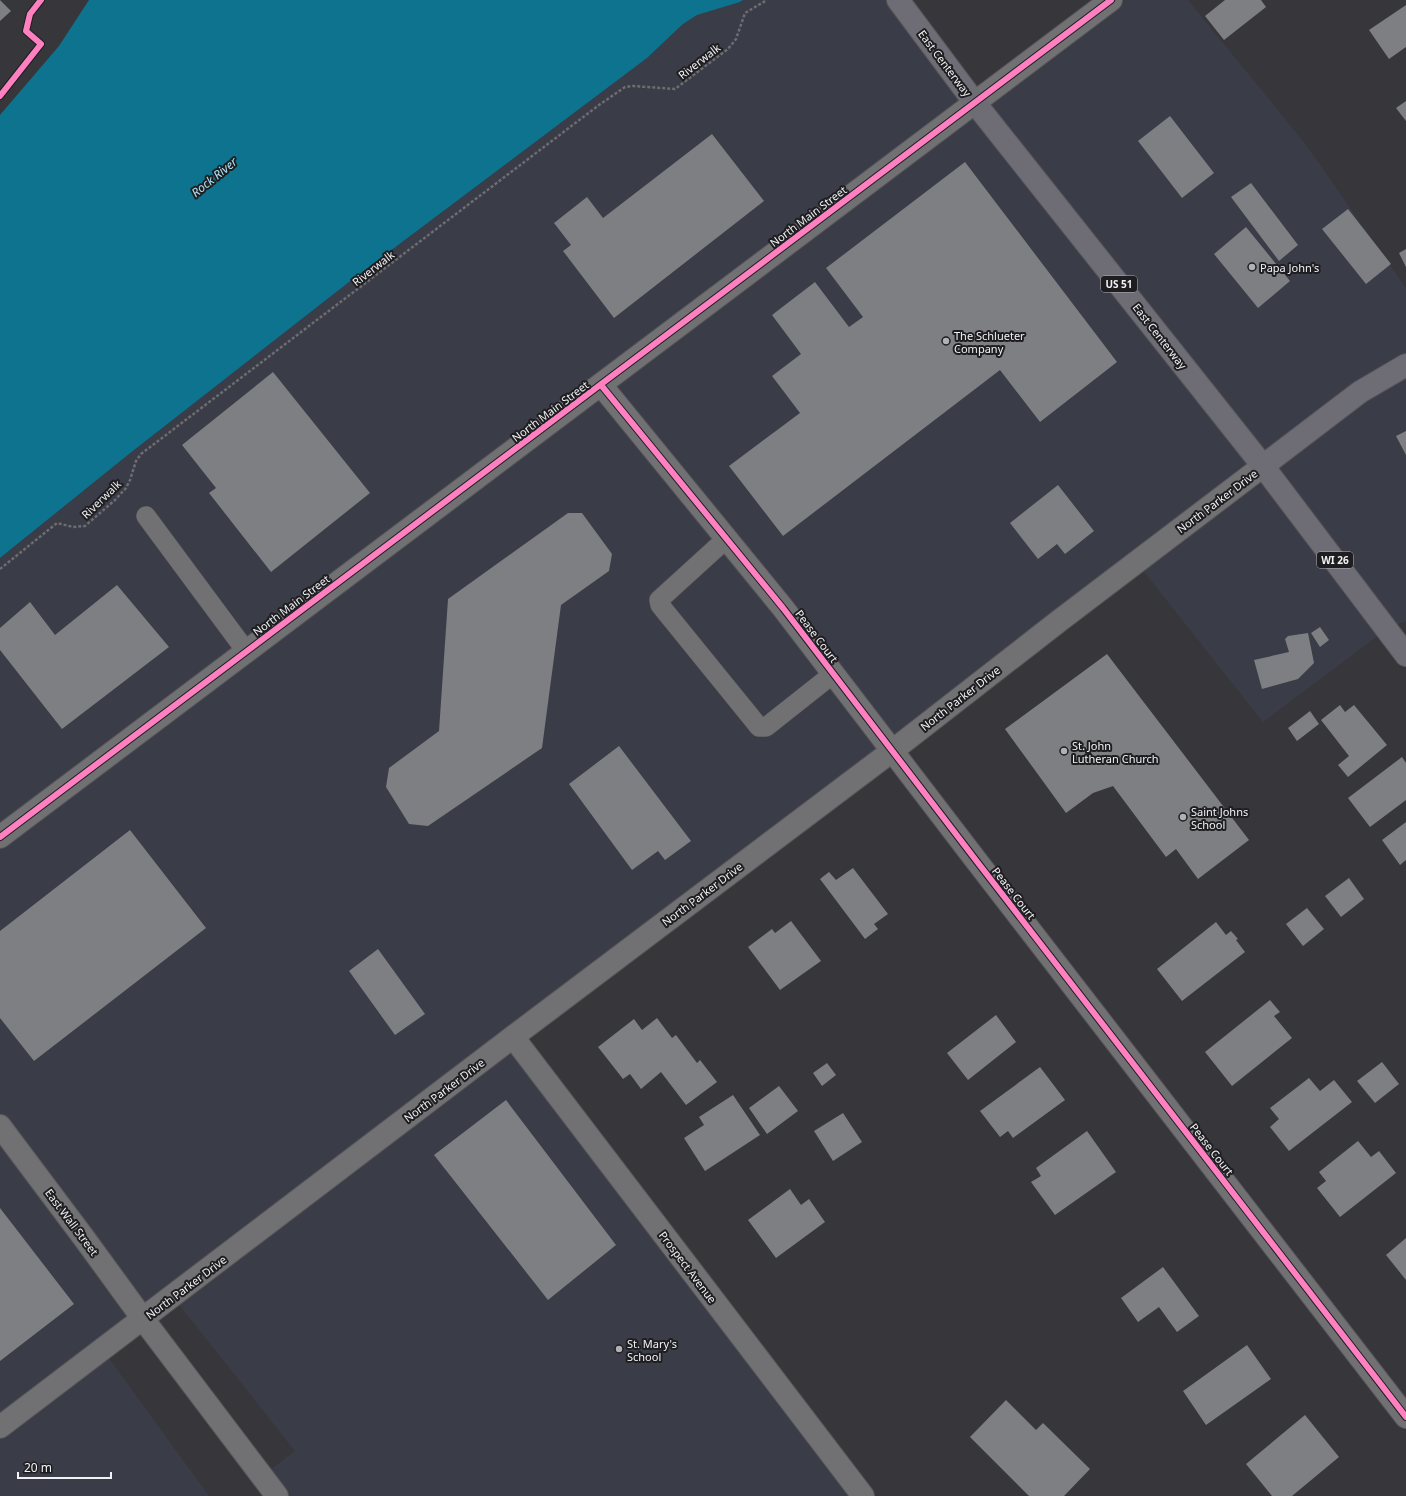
<svg xmlns="http://www.w3.org/2000/svg" width="1406" height="1496" viewBox="0 0 1406 1496" font-family="'Noto Sans',sans-serif">
	<rect width="100%" height="100%" fill="#37373b"/>
	<path fill="#3a3c47" d="M 743,0 L 898,0 L 975,103 L 1111,0 L 1188,0 L 1307,146 L 1406,288 L 1406,621 L 1387,629 L 1263,722 L 1137,563 L 513,1037 L 863,1496 L 277,1496 L 262,1476 L 295,1451 L 173,1297 L 103,1350 L 209,1496 L 0,1496 L 0,558 L 129,454 L 349,282 L 647,58 L 683,24 L 697,15 L 740,2 Z"/>
	<path fill="#0e738e" d="M 89,0 L 743,0 L 740,2 L 697,15 L 683,24 L 647,58 L 349,282 L 129,454 L 0,558 L 0,115 L 59,46 Z"/>
	<path fill="#7e7f82" d="M 0,0 L 11,11 L 0,21 Z
		M 1225,0 L 1261,0 L 1266,7 L 1224,40 L 1205,16 Z
		M 1406,5 L 1406,47 L 1389,59 L 1369,30 Z
		M 1406,101 L 1406,121 L 1396,108 Z
		M 1170,116 L 1214,173 L 1182,198 L 1138,141 Z
		M 712,134 L 764,201 L 614,318 L 563,251 L 571,245 L 554,223 L 587,197 L 603,218 Z
		M 965,162 L 1117,362 L 1040,422 L 1000,370 L 783,536 L 729,466 L 800,413 L 772,376 L 801,354 L 772,315 L 815,282 L 849,327 L 863,317 L 826,268 Z
		M 1251,183 L 1298,245 L 1279,261 L 1231,197 Z
		M 1348,209 L 1391,264 L 1366,284 L 1322,229 Z
		M 1246,227 L 1290,281 L 1258,308 L 1214,254 Z
		M 1406,249 L 1406,267 L 1399,253 Z
		M 273,372 L 370,493 L 271,572 L 209,493 L 216,488 L 182,445 Z
		M 1406,431 L 1406,455 L 1396,436 Z
		M 1058,485 L 1094,531 L 1065,554 L 1057,544 L 1038,559 L 1010,523 Z
		M 568,513 L 582,513 L 612,554 L 609,571 L 561,605 L 542,748 L 428,826 L 409,824 L 386,787 L 389,768 L 439,731 L 448,599 Z
		M 117,585 L 169,647 L 62,729 L 0,650 L 0,628 L 30,602 L 55,635 Z
		M 1320,627 L 1329,640 L 1320,647 L 1311,633 Z
		M 1308,633 L 1314,663 L 1298,679 L 1262,689 L 1254,660 L 1289,652 L 1285,639 L 1288,636 Z
		M 1107,654 L 1249,840 L 1198,879 L 1176,849 L 1166,857 L 1113,786 L 1093,793 L 1066,813 L 1005,729 Z
		M 1340,705 L 1345,712 L 1354,705 L 1387,745 L 1348,777 L 1338,765 L 1349,756 L 1321,720 Z
		M 1310,711 L 1319,724 L 1297,741 L 1288,728 Z
		M 619,746 L 691,841 L 665,860 L 658,851 L 632,870 L 569,784 Z
		M 1402,757 L 1406,763 L 1406,800 L 1370,827 L 1348,798 Z
		M 1406,822 L 1406,860 L 1400,865 L 1382,840 Z
		M 130,830 L 206,928 L 34,1061 L 0,1018 L 0,931 Z
		M 853,868 L 888,914 L 874,924 L 878,929 L 865,939 L 820,879 L 829,872 L 836,880 Z
		M 1349,878 L 1364,899 L 1341,917 L 1325,896 Z
		M 1307,908 L 1324,929 L 1303,946 L 1286,924 Z
		M 791,921 L 821,961 L 780,990 L 748,947 L 772,929 L 775,933 Z
		M 1216,922 L 1226,935 L 1231,931 L 1238,939 L 1236,940 L 1245,952 L 1182,1001 L 1157,969 Z
		M 378,949 L 425,1014 L 395,1035 L 349,971 Z
		M 1270,1000 L 1280,1012 L 1274,1016 L 1292,1038 L 1232,1086 L 1205,1052 Z
		M 996,1015 L 1016,1042 L 968,1080 L 947,1053 Z
		M 657,1018 L 672,1038 L 676,1035 L 697,1063 L 700,1060 L 717,1082 L 686,1105 L 661,1072 L 641,1089 L 630,1074 L 623,1079 L 598,1047 L 634,1019 L 642,1030 Z
		M 1382,1062 L 1399,1084 L 1375,1103 L 1357,1081 Z
		M 827,1063 L 836,1075 L 822,1086 L 813,1073 Z
		M 1040,1067 L 1065,1100 L 1013,1138 L 1008,1131 L 1000,1137 L 980,1111 Z
		M 1309,1078 L 1320,1091 L 1334,1080 L 1352,1102 L 1289,1151 L 1270,1127 L 1279,1119 L 1270,1108 Z
		M 779,1086 L 798,1111 L 767,1134 L 749,1108 Z
		M 733,1095 L 760,1135 L 705,1171 L 684,1138 L 704,1125 L 699,1117 Z
		M 506,1100 L 616,1245 L 548,1300 L 434,1155 Z
		M 843,1113 L 862,1142 L 833,1161 L 814,1131 Z
		M 1087,1131 L 1116,1172 L 1055,1215 L 1031,1182 L 1041,1176 L 1036,1168 Z
		M 1358,1141 L 1371,1157 L 1379,1151 L 1396,1173 L 1340,1217 L 1317,1188 L 1326,1181 L 1319,1172 Z
		M 790,1189 L 801,1205 L 809,1199 L 825,1222 L 776,1258 L 748,1220 Z
		M 0,1208 L 74,1304 L 0,1361 Z
		M 1406,1238 L 1406,1280 L 1386,1255 Z
		M 1163,1267 L 1199,1316 L 1177,1332 L 1159,1307 L 1138,1322 L 1121,1298 Z
		M 1247,1345 L 1271,1379 L 1206,1425 L 1183,1391 Z
		M 1006,1400 L 1036,1430 L 1043,1423 L 1090,1469 L 1064,1496 L 1029,1496 L 970,1437 Z
		M 1305,1415 L 1339,1457 L 1292,1496 L 1272,1496 L 1246,1464 Z"/>
	<g fill="none" stroke-linecap="round" stroke-linejoin="round">
		<defs>
			<path id="service" d="M 146,516 L 246,651
				M 726,539 L 659,600 L 660,605 L 759,727 L 766,727 L 833,674"/>
			<path id="minor" d="M 601,385 L 783,608 L 975,859 L 1406,1417
				M 0,837 L 1111,0
				M 513,1037 L 863,1496
				M 0,1126 L 84,1238 L 143,1319 L 277,1496"/>
			<path id="secondary" d="M 0,1427 L 522,1030 L 892,751 L 1059,621 L 1263,466"/>
			<path id="primary" d="M 898,0 L 975,103 L 1263,466 L 1406,655
				M 1263,466 L 1360,392 L 1406,365"/>
		</defs>
		<use href="#service" stroke="#565659" stroke-width="20"/>
		<use href="#minor" stroke="#565659" stroke-width="24"/>
		<use href="#secondary" stroke="#565659" stroke-width="24"/>
		<use href="#primary" stroke="#565659" stroke-width="24"/>
		<path stroke="#6d6d70" stroke-width="2.5" stroke-dasharray="3 2" stroke-linecap="butt" d="M 0,569 L 57,523 L 73,527 L 85,526 L 115,500 L 126,488 L 130,480 L 136,461 L 141,454 L 599,105 L 625,87 L 633,86 L 675,89 L 728,49 L 736,39 L 745,13 L 767,0"/>
		<use href="#service" stroke="#717173" stroke-width="19"/>
		<use href="#minor" stroke="#717173" stroke-width="22"/>
		<use href="#secondary" stroke="#717173" stroke-width="22"/>
		<use href="#primary" stroke="#6e6c74" stroke-width="22"/>
		<defs>
			<path id="cycleway" d="M 0,96 L 41,44 L 26,31 L 30,14 L 41,0
				M 601,385 L 783,608 L 975,859 L 1406,1417
				M 0,837 L 1111,0"/>
		</defs>
		<use href="#cycleway" stroke="#1e1e21" stroke-width="8"/>
		<use href="#cycleway" stroke="#ff80c0" stroke-width="6"/>
	</g>
	<g fill="#b1b1b5" stroke="#1e1e21" stroke-width="1.5">
		<circle cx="1252" cy="267" r="4"/>
		<circle cx="946" cy="341" r="4"/>
		<circle cx="1064" cy="751" r="4"/>
		<circle cx="1183" cy="817" r="4"/>
		<circle cx="619" cy="1349" r="4"/>
	</g>
	<g text-anchor="middle" dominant-baseline="central" stroke-width="4" stroke-linejoin="round" paint-order="stroke">
		<g fill="#1e1e21" stroke="#b2b2b6" stroke-width="1">
			<rect x="1101" y="276" width="36" height="16" rx="3"/>
			<rect x="1317" y="552" width="36" height="16" rx="3"/>
		</g>
		<g font-size="10" font-weight="bold" fill="#f2f2f6">
			<text x="1119" y="284">US 51</text>
			<text x="1335" y="560">WI 26</text>
		</g>
		<g font-size="11" fill="#f2f2f6" stroke="#1e1e21">
			<text transform="translate(699 61) rotate(-38)">Riverwalk</text>
			<text transform="translate(945 63) rotate(53)">East Centerway</text>
			<text transform="translate(808 216) rotate(-37)">North Main Street</text>
			<text transform="translate(373 268) rotate(-38)">Riverwalk</text>
			<text transform="translate(1160 336) rotate(52)">East Centerway</text>
			<text transform="translate(550 411) rotate(-37)">North Main Street</text>
			<text transform="translate(101 499) rotate(-44)">Riverwalk</text>
			<text transform="translate(1217 501) rotate(-37)">North Parker Drive</text>
			<text transform="translate(291 605) rotate(-37)">North Main Street</text>
			<text transform="translate(817 636) rotate(53)">Pease Court</text>
			<text transform="translate(960 698) rotate(-38)">North Parker Drive</text>
			<text transform="translate(1014 893) rotate(52)">Pease Court</text>
			<text transform="translate(702 894) rotate(-37)">North Parker Drive</text>
			<text transform="translate(444 1090) rotate(-37)">North Parker Drive</text>
			<text transform="translate(1212 1149) rotate(52)">Pease Court</text>
			<text transform="translate(72 1222) rotate(53)">East Wall Street</text>
			<text transform="translate(688 1267) rotate(53)">Prospect Avenue</text>
			<text transform="translate(186 1287) rotate(-37)">North Parker Drive</text>
		</g>
		<g font-size="11" fill="#f2f2f6" stroke="#1e1e21" text-anchor="start">
			<text x="1260" y="267">Papa John's</text>
			<text x="954" y="335">The Schlueter<tspan x="954" dy="13">Company</tspan></text>
			<text x="1072" y="745">St. John<tspan x="1072" dy="13">Lutheran Church</tspan></text>
			<text x="1191" y="811">Saint Johns<tspan x="1191" dy="13">School</tspan></text>
			<text x="627" y="1343">St. Mary's<tspan x="627" dy="13">School</tspan></text>
		</g>
		<g font-size="12" font-style="italic" fill="#ade2f6" stroke="#1e1e21">
			<text transform="translate(214 177) rotate(-39)">Rock River</text>
		</g>
	</g>
	<path d="M18 1472v6h93v-6" fill="none" stroke="#f2f2f6" stroke-width="2"/>
	<text x="24" y="1472" font-size="12" fill="#f2f2f6" stroke="#1e1e21" stroke-width="3" paint-order="stroke">20 m</text>
</svg>
